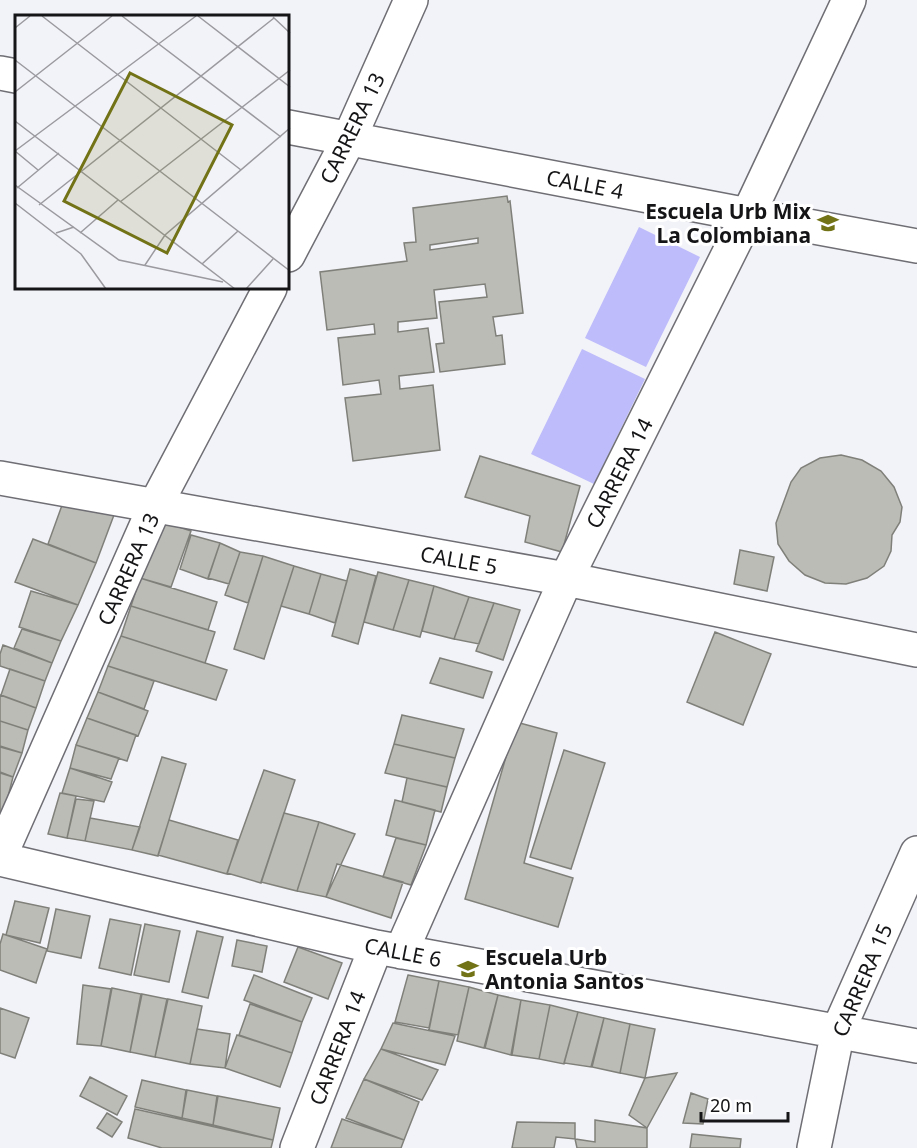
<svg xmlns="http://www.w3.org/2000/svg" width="917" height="1148" viewBox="0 0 917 1148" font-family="'Noto Sans',sans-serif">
	<rect width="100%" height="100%" fill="#f2f2f9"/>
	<path fill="#bebcfa" d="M 639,227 L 700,257 L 646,367 L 585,338 Z
		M 582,349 L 645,379 L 594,484 L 531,454 Z"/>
	<path fill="#bcbcb6" stroke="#80807a" stroke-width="1.5" fill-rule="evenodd" d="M 507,196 L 508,202 L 510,201 L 523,313 L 493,317 L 496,336 L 502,335 L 505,364 L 440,372 L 436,344 L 444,343 L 439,302 L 487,297 L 485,284 L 434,290 L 437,318 L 398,322 L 398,332 L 428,328 L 434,372 L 399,376 L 400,389 L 433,385 L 440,450 L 353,461 L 345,398 L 381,394 L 379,380 L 343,385 L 338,338 L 375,334 L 374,324 L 327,330 L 320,272 L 407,261 L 404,243 L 416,242 L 413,208 ZM 478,238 L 478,243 L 430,250 L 430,245 Z
		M 841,455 L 862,460 L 881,471 L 894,487 L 902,507 L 900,522 L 892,535 L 891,551 L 884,566 L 867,578 L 846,584 L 825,583 L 805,575 L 789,561 L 778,544 L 776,523 L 791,482 L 801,468 L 820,458 Z
		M 480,456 L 580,486 L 562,552 L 525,542 L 530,516 L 465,497 Z
		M 65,497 L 114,515 L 96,563 L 48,544 Z
		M 161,521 L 191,531 L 171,587 L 140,578 Z
		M 191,535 L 220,543 L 208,579 L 180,569 Z
		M 33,539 L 96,563 L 78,605 L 15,582 Z
		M 220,543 L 240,552 L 229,584 L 208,578 Z
		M 740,550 L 774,557 L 767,591 L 734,584 Z
		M 240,552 L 263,556 L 248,603 L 225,595 Z
		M 263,556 L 294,566 L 264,659 L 234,649 Z
		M 294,566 L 321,574 L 309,614 L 281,606 Z
		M 350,569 L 376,576 L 358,644 L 332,636 Z
		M 378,572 L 409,580 L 393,630 L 364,622 Z
		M 321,574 L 347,581 L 335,623 L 309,614 Z
		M 140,578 L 217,602 L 208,630 L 131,606 Z
		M 409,580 L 434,586 L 420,637 L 393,630 Z
		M 434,586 L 469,597 L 454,639 L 422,631 Z
		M 31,591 L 78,605 L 61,641 L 19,627 Z
		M 469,597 L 494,603 L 479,644 L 454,639 Z
		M 494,603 L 520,610 L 503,660 L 476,651 Z
		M 131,606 L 215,632 L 205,663 L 121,636 Z
		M 22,629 L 61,641 L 52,663 L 14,648 Z
		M 715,632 L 771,654 L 743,725 L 687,702 Z
		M 121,636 L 227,670 L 216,700 L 108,666 Z
		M 3,645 L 52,663 L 45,681 L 0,666 L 0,654 Z
		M 440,658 L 492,672 L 483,698 L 430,683 Z
		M 108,666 L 154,681 L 144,709 L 98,692 Z
		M 10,669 L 45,681 L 36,708 L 1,695 Z
		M 98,692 L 148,711 L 138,736 L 87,718 Z
		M 0,695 L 36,708 L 28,730 L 0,721 Z
		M 402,715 L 464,729 L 455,758 L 394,744 Z
		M 87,718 L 136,735 L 127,761 L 76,745 Z
		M 0,721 L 28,730 L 22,753 L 0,746 Z
		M 516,722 L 557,733 L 524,863 L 573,878 L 558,927 L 465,899 Z
		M 394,744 L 455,758 L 447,787 L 385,773 Z
		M 76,745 L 119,758 L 111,779 L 70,768 Z
		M 0,747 L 22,753 L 13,777 L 0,772 Z
		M 564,750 L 605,763 L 571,869 L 530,857 Z
		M 162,757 L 186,764 L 158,856 L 132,850 Z
		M 70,768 L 112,782 L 104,802 L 62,793 Z
		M 264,770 L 295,780 L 261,883 L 227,873 Z
		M 0,773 L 13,777 L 1,825 L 0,825 Z
		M 407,778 L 447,787 L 441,812 L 402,802 Z
		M 60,793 L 76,796 L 67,838 L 48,834 Z
		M 76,799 L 94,801 L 85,841 L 67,838 Z
		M 395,800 L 435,810 L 426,845 L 386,835 Z
		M 284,813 L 319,822 L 297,891 L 261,882 Z
		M 90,818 L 140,827 L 132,850 L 85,841 Z
		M 169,820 L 238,840 L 227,874 L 158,855 Z
		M 319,822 L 355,834 L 326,897 L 297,891 Z
		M 396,838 L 426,845 L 411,885 L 383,877 Z
		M 337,864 L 403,882 L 391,918 L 326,897 Z
		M 15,901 L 49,908 L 40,943 L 6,935 Z
		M 56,909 L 90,916 L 81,958 L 47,951 Z
		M 110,919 L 141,925 L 131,975 L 99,968 Z
		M 145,924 L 180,931 L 169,982 L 134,975 Z
		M 197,931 L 223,937 L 208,998 L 182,992 Z
		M 3,934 L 47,949 L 36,983 L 0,970 L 0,944 Z
		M 237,940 L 267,946 L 262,972 L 232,966 Z
		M 298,947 L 342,963 L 328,999 L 284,982 Z
		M 254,975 L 312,998 L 302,1022 L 244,1000 Z
		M 408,975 L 439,981 L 429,1028 L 395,1022 Z
		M 439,981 L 469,987 L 458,1035 L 429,1030 Z
		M 83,985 L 111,989 L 101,1046 L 77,1044 Z
		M 469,987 L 498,995 L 484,1048 L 457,1041 Z
		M 112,988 L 141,994 L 130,1052 L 101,1046 Z
		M 142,994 L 167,999 L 155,1057 L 130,1052 Z
		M 498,995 L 521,1000 L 511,1055 L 485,1048 Z
		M 168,999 L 202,1006 L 190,1064 L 155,1057 Z
		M 521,1000 L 550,1005 L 539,1059 L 512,1055 Z
		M 250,1004 L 302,1022 L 292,1053 L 239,1035 Z
		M 550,1005 L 578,1012 L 564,1064 L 539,1059 Z
		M 0,1008 L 29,1018 L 15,1058 L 0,1053 Z
		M 578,1012 L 604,1018 L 591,1067 L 564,1063 Z
		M 604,1018 L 630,1024 L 620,1073 L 592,1067 Z
		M 393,1023 L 455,1036 L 445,1065 L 381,1049 Z
		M 630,1024 L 655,1029 L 645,1078 L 620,1073 Z
		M 197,1029 L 230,1034 L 225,1068 L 190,1064 Z
		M 237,1035 L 292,1053 L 280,1087 L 225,1068 Z
		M 381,1049 L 438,1070 L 422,1100 L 364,1079 Z
		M 677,1073 L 647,1128 L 629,1115 L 645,1078 Z
		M 90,1077 L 127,1096 L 117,1115 L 80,1096 Z
		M 364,1079 L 419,1102 L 404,1140 L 346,1118 Z
		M 142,1080 L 186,1090 L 182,1118 L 135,1107 Z
		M 187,1090 L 217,1096 L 213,1125 L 182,1118 Z
		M 691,1093 L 708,1099 L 703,1124 L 683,1123 Z
		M 218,1096 L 280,1108 L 273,1140 L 213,1125 Z
		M 135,1109 L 273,1140 L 271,1148 L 162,1148 L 128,1138 Z
		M 107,1113 L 122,1122 L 112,1137 L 97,1128 Z
		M 342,1119 L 404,1140 L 401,1148 L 331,1148 Z
		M 595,1120 L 647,1128 L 647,1148 L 577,1148 L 575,1139 L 595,1142 Z
		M 517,1122 L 575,1123 L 575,1139 L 556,1137 L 554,1148 L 512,1148 Z
		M 692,1134 L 741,1139 L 740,1148 L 690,1148 Z"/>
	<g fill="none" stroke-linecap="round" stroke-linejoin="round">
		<defs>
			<path id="minor" d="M 0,73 L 16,76
				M 288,127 L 748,215 L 917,246
				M 288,255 L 349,139 L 411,0
				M 0,478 L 566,579 L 917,650
				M 0,856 L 155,506 L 270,288
				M 0,859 L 376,947 L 917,1046
				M 401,952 L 566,579 L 748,215 L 849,0
				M 297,1148 L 376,947
				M 814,1148 L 838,1031 L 917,853"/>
		</defs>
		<use href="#minor" stroke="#6e6e74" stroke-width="36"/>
		<use href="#minor" stroke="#fff" stroke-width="33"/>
	</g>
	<defs>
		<symbol id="school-bare" viewBox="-9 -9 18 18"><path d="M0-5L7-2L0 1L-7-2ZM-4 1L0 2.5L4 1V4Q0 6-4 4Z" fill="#727217" stroke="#fff" stroke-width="2.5" paint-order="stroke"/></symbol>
	</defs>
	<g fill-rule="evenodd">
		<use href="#school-bare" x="813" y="208" width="30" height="30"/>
		<use href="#school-bare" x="453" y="954" width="30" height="30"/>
	</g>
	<g text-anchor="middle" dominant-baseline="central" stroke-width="6" stroke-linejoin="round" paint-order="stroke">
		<g font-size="21" fill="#151517" stroke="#fff">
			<text transform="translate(352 128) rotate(-64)">CARRERA 13</text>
			<text transform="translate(585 184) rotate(11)">CALLE 4</text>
			<text transform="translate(619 473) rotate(-63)">CARRERA 14</text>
			<text transform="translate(459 560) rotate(10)">CALLE 5</text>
			<text transform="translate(128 569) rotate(-66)">CARRERA 13</text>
			<text transform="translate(403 952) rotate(11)">CALLE 6</text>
			<text transform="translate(862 980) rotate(-67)">CARRERA 15</text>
			<text transform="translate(337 1048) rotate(-69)">CARRERA 14</text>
		</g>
		<g font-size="21" font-weight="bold" fill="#151517" stroke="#fff" text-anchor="end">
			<text x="811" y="211">Escuela Urb Mix<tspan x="811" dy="24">La Colombiana</tspan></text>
			<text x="485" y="957" text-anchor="start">Escuela Urb<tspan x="485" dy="24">Antonia Santos</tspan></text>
		</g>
	</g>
	<g transform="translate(15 15)">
		<rect width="274" height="274" fill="#f2f2f9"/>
		<path fill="none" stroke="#9a9a9f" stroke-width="1.5" d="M 27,1 L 226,155M 107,1 L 266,122M 183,1 L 275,72M 258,2 L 275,18M 0,13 L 15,1M 0,45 L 275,256M 0,77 L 97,1M 0,106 L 220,274M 0,136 L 181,1M 0,136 L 23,155M 0,170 L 104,245 L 208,267M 2,173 L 44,138M 105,187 L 275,55M 0,188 L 66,239 L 91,274M 24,190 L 259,3M 41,218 L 59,212M 65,218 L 103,185M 187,249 L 223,216M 130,250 L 150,220 L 275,113M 231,274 L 258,244"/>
		<path fill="#727217" fill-opacity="0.15" stroke="#727217" stroke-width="3" d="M 115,58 L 217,110 L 152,238 L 49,186 Z"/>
		<rect width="274" height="274" fill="none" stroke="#151517" stroke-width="3"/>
	</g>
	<path d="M701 1112v9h87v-9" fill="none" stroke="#151517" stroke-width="3"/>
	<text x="710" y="1112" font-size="18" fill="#151517" stroke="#ffffff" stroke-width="4.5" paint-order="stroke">20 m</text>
</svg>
